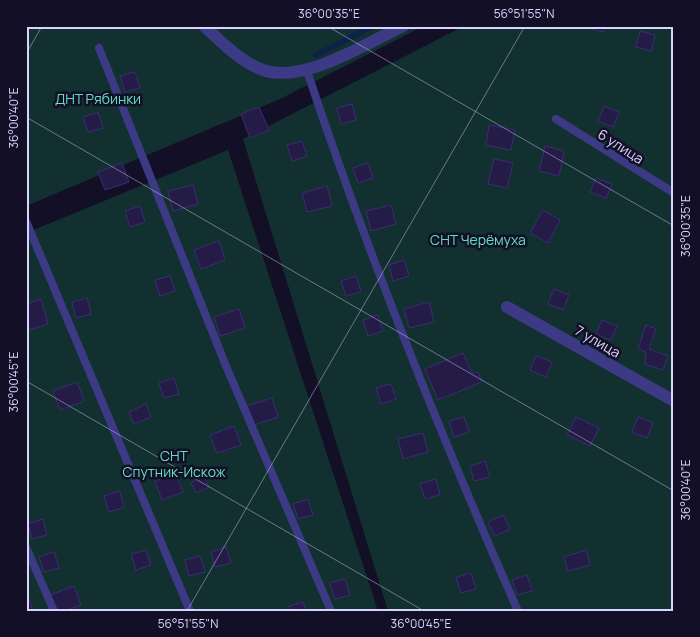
<svg xmlns="http://www.w3.org/2000/svg" width="700" height="637" viewBox="0 0 700 637" font-family="Manrope,sans-serif">
	<rect width="100%" height="100%" fill="#130f26"/>
	<path fill="#12302f" d="M 26,26 L 424,26 L 278,100 L 26,206 Z
		M 464,26 L 674,26 L 674,611 L 388,611 L 243,139 Z
		M 228,150 L 378,611 L 26,611 L 26,233 Z"/>
	<g fill="none" stroke-linecap="round" stroke-linejoin="round">
		<path stroke="#0c2248" stroke-width="5.5" d="M 316,55 L 373,26"/>
	</g>
	<path fill="#241b47" stroke="#3b2d73" d="M 588,26 L 604,26 L 603,32 L 587,28 Z
		M 640,31 L 655,35 L 651,51 L 636,47 Z
		M 135,72 L 140,88 L 125,92 L 120,76 Z
		M 352,104 L 356,120 L 341,124 L 337,108 Z
		M 604,106 L 619,112 L 613,127 L 598,121 Z
		M 259,107 L 269,130 L 250,138 L 241,114 Z
		M 98,112 L 103,128 L 88,132 L 83,117 Z
		M 489,125 L 515,130 L 511,150 L 486,145 Z
		M 302,141 L 307,156 L 292,161 L 287,145 Z
		M 545,146 L 564,151 L 559,176 L 539,171 Z
		M 494,159 L 513,163 L 507,188 L 488,184 Z
		M 122,163 L 129,182 L 105,190 L 98,172 Z
		M 368,163 L 373,178 L 358,183 L 353,168 Z
		M 596,178 L 612,184 L 606,198 L 590,192 Z
		M 193,185 L 198,204 L 173,211 L 168,191 Z
		M 327,186 L 332,206 L 307,212 L 302,193 Z
		M 391,205 L 396,224 L 371,231 L 366,211 Z
		M 140,206 L 145,222 L 130,227 L 125,211 Z
		M 543,210 L 560,220 L 548,243 L 530,233 Z
		M 219,241 L 225,260 L 201,269 L 194,250 Z
		M 404,260 L 409,276 L 393,281 L 389,265 Z
		M 170,276 L 175,291 L 160,296 L 155,280 Z
		M 356,276 L 361,292 L 346,296 L 341,281 Z
		M 554,289 L 569,295 L 563,310 L 548,304 Z
		M 87,298 L 91,314 L 76,318 L 72,302 Z
		M 41,299 L 48,324 L 29,330 L 26,320 L 26,304 Z
		M 429,302 L 434,322 L 409,328 L 404,309 Z
		M 239,309 L 245,328 L 220,336 L 214,317 Z
		M 378,315 L 383,331 L 368,336 L 363,320 Z
		M 602,320 L 617,326 L 611,340 L 596,334 Z
		M 646,325 L 656,329 L 649,349 L 668,356 L 663,370 L 645,364 L 646,352 L 638,349 Z
		M 463,353 L 472,373 L 478,372 L 482,382 L 438,400 L 425,369 Z
		M 536,356 L 552,362 L 546,377 L 530,370 Z
		M 174,378 L 179,394 L 164,398 L 159,383 Z
		M 77,382 L 84,401 L 60,410 L 53,391 Z
		M 391,384 L 396,399 L 381,404 L 376,388 Z
		M 272,398 L 278,417 L 254,425 L 247,406 Z
		M 146,404 L 151,417 L 134,424 L 129,412 Z
		M 464,417 L 469,432 L 454,437 L 449,421 Z
		M 576,417 L 599,428 L 590,446 L 567,435 Z
		M 638,417 L 653,423 L 647,438 L 632,432 Z
		M 234,426 L 241,445 L 217,453 L 210,435 Z
		M 423,433 L 428,452 L 403,459 L 398,439 Z
		M 485,461 L 490,477 L 474,481 L 470,466 Z
		M 176,474 L 183,492 L 162,500 L 155,481 Z
		M 204,476 L 209,487 L 196,493 L 191,483 Z
		M 436,479 L 440,495 L 425,499 L 420,484 Z
		M 120,491 L 124,507 L 109,512 L 104,496 Z
		M 308,499 L 313,515 L 298,519 L 293,504 Z
		M 503,515 L 510,529 L 495,536 L 488,522 Z
		M 43,519 L 47,535 L 32,539 L 28,524 Z
		M 226,547 L 231,563 L 215,567 L 211,552 Z
		M 146,550 L 151,565 L 136,570 L 131,554 Z
		M 586,550 L 590,565 L 568,571 L 564,557 Z
		M 54,552 L 59,568 L 44,572 L 39,557 Z
		M 200,556 L 205,572 L 189,576 L 185,560 Z
		M 471,573 L 476,589 L 461,593 L 456,577 Z
		M 527,575 L 532,591 L 517,595 L 512,580 Z
		M 345,579 L 350,595 L 335,599 L 330,583 Z
		M 74,586 L 81,605 L 65,611 L 56,611 L 50,595 Z
		M 26,596 L 28,596 L 33,611 L 26,611 Z
		M 303,602 L 306,611 L 289,611 L 288,607 Z"/>
	<g fill="none" stroke-linecap="round" stroke-linejoin="round">
		<path stroke="#3d3a85" stroke-width="8" d="M 99,48 L 226,366 L 331,611
			M 307,71 C 368,255 440,434 518,611
			M 556,119 L 674,193
			M 26,221 L 190,611
			M 26,547 L 54,611"/>
		<path stroke="#3d3a85" stroke-width="12" d="M 204,26 C 222,42 240,62 263,70 C 303,84 365,44 403,26
			M 507,307 L 674,401"/>
	</g>
	<path fill="none" stroke="#d9d4ff" stroke-width="1" stroke-opacity="0.45" d="M 327,26 L 674,226M 26,54 L 42,26M 26,117 L 674,491M 26,381 L 424,611M 187,611 L 525,26M 670,611 L 674,605"/>
	<g text-anchor="middle" dominant-baseline="central" stroke-width="5" stroke-linejoin="round" paint-order="stroke">
		<g font-size="14" fill="#5fe0c0" stroke="#130f26">
			<text x="98" y="98">ДНТ Рябинки</text>
			<text x="478" y="239">СНТ Черёмуха</text>
			<text x="174" y="455">СНТ<tspan x="174" dy="16">Спутник-Искож</tspan></text>
		</g>
		<g font-size="14" fill="#d9d4ff" stroke="#130f26">
			<text transform="translate(621 146) rotate(33)">6 улица</text>
			<text transform="translate(598 341) rotate(30)">7 улица</text>
		</g>
	</g>
	<rect width="700" height="637" fill="none" stroke="#130f26" stroke-width="55"/>
	<rect x="28" y="28" width="644" height="582" fill="none" stroke="#d9d4ff" stroke-width="2"/>
	<g font-size="12" text-anchor="middle" fill="#d9d4ff">
		<text x="329" y="18">36°00'35"E</text>
		<text x="524" y="18">56°51'55"N</text>
		<text transform="translate(14 118) rotate(-90)" y="4">36°00'40"E</text>
		<text transform="translate(686 226) rotate(-90)" y="4">36°00'35"E</text>
		<text transform="translate(14 382) rotate(-90)" y="4">36°00'45"E</text>
		<text transform="translate(686 490) rotate(-90)" y="4">36°00'40"E</text>
		<text x="188" y="628">56°51'55"N</text>
		<text x="421" y="628">36°00'45"E</text>
	</g>
</svg>
